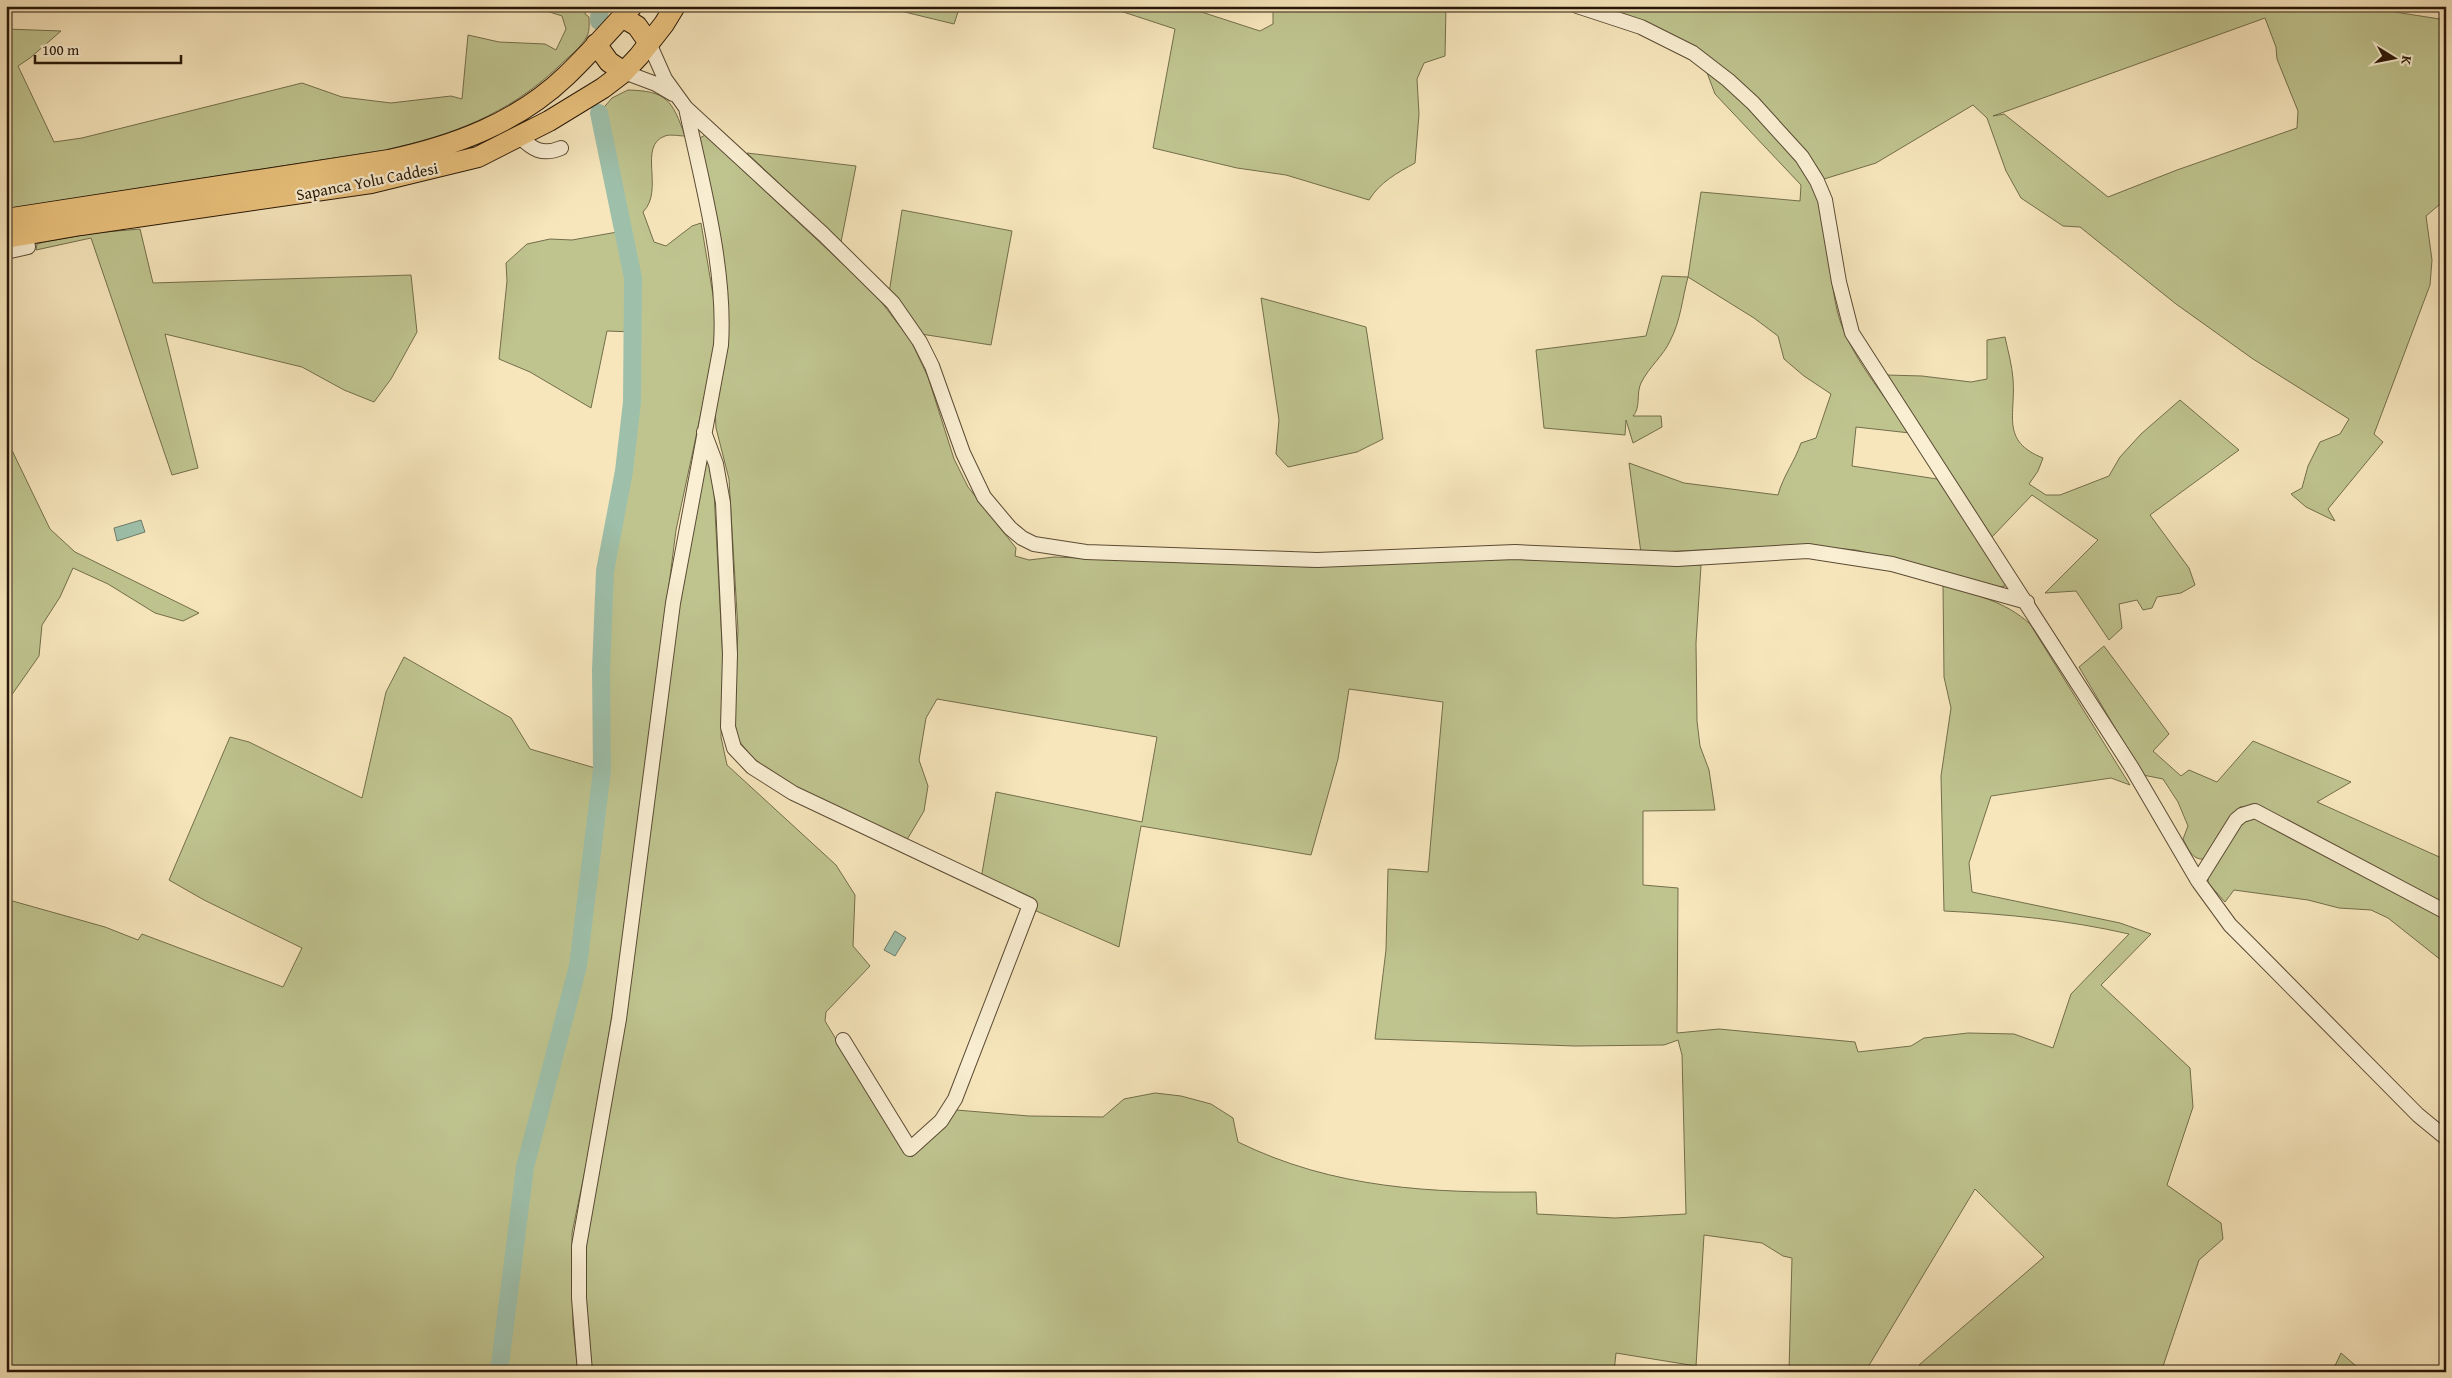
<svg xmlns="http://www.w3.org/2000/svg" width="2452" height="1378" viewBox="0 0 2452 1378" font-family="'Gentium Book Plus',serif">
	<rect width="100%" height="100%" fill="#f7e6bc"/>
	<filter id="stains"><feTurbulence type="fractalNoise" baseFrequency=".004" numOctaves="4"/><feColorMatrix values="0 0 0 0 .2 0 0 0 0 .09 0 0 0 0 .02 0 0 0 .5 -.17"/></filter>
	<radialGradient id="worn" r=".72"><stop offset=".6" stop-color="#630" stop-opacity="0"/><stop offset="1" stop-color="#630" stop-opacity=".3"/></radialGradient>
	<path fill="#bfc48f" stroke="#736e4b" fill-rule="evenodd" d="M 531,6 L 586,6 L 585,14 L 589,17 C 589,22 590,31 587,36 C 582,47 567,58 558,67 C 507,115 452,135 385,150 L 6,209 L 6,29 L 61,31 L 30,58 L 18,66 L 54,142 L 82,138 L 302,83 L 342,97 L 391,103 L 451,96 L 462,99 L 468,35 L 499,42 L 545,44 L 556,50 L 566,29 L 562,16 Z
		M 880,6 L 960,6 L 954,24 Z
		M 1105,6 L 1183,6 L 1260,31 L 1273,24 L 1273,6 L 1446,6 L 1445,56 L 1424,63 L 1417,79 L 1419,114 L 1415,163 C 1397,173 1380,182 1369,200 L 1286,175 L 1237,168 L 1153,148 L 1175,29 Z
		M 1599,6 L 2395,6 L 2395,12 L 2446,20 L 2446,199 L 2426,216 L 2432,260 L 2430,285 L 2374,434 L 2383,442 L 2328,509 L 2335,521 L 2306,507 L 2291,494 L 2302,488 L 2308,466 L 2320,442 L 2340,434 L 2349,419 L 2253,359 L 2176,304 L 2080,227 L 2063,226 L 2021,198 L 2006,171 L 1987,118 L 1973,105 L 1876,163 L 1824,179 C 1813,158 1797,142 1782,124 C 1728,64 1678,29 1599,6 ZM 2265,18 L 2276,47 L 2277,59 L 2298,111 L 2297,128 L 2177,170 L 2108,197 L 2004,114 L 1993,116 Z
		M 1706,70 C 1744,104 1791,139 1813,187 C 1830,223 1828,271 1837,310 C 1847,353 1885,396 1910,433 L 1856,427 L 1852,466 L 1937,479 L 2006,580 L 2005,586 L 1999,587 L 1856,550 L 1798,545 L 1641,553 L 1629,463 L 1684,483 L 1778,495 C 1783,476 1795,461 1801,443 L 1816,438 L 1831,394 L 1804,376 L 1784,359 L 1778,336 L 1754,318 L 1688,277 C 1682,299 1681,320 1670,341 C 1663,356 1649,367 1641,383 C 1636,393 1641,408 1633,416 L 1661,416 L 1662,427 L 1633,443 L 1626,420 L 1625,435 L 1544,428 L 1536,350 L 1646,336 L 1662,276 L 1688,277 L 1701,192 L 1800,201 L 1801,185 L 1715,94 Z
		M 628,90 C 667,91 672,100 685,136 C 679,136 670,134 665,136 C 637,146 665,190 643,212 L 654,242 L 666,246 L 692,226 L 701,223 L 718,325 L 710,371 L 676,530 L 623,947 L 594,1127 L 572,1233 L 573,1326 L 578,1372 L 6,1372 L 6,872 L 9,900 L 105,927 L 138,940 L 142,934 L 283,987 L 302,948 L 204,900 L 169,880 L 230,737 L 249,742 L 362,798 L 386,692 L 404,657 L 511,718 L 530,749 L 602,770 L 605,571 L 624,471 L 632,402 L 633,332 L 607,331 L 591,408 L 530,372 L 499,359 L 507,281 L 506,263 L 527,244 L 550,239 L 572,240 L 623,231 L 599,113 L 612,98 Z
		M 705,135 L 876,295 L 911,341 L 928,377 L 954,459 L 968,487 L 1016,548 L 1015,556 L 1029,560 L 1054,557 L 1313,567 L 1502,559 L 1701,565 L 1696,643 L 1697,721 L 1700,746 L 1709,770 L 1715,810 L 1643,811 L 1643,885 L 1678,888 L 1677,1033 L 1719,1029 L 1855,1042 L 1858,1052 L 1911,1046 L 1924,1038 L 1968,1033 L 2014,1034 L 2053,1048 L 2071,994 L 2129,934 C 2068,920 2007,914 1944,911 L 1941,776 L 1951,708 L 1944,677 L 1943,585 C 1975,595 2005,601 2030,624 L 2130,785 L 2111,778 L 1991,796 L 1969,863 L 1972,892 L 2120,923 L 2151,934 L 2101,985 L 2190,1068 L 2193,1107 L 2167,1185 L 2221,1223 L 2223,1239 L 2199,1260 L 2161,1372 L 1928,1372 L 1919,1365 L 2044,1257 L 1975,1189 L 1865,1372 L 1789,1372 L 1792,1258 L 1783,1256 L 1762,1243 L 1704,1235 L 1696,1366 L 1616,1353 L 1614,1372 L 592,1372 L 584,1271 L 586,1242 L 671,651 L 705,458 L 709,461 L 714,492 L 723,662 L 721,737 L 727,765 L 836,865 L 855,895 L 853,946 L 870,966 L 826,1012 L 825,1021 L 897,1140 L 912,1157 L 956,1110 L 1029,1116 L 1103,1117 L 1124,1099 L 1155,1093 L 1181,1096 L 1211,1104 L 1233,1118 L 1238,1142 C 1334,1189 1431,1193 1536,1192 L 1537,1214 L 1615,1218 L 1686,1214 L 1682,1055 L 1678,1040 L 1664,1045 L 1575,1046 L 1375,1039 L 1386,950 L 1388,869 L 1428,872 L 1443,702 L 1349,689 L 1338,759 L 1311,855 L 1141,826 L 1119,947 L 1034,910 L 981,879 L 996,792 L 1142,822 L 1157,737 L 937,699 L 926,718 L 919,760 L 928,786 L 924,811 L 905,843 L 783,780 L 753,758 L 739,741 L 734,721 L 738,630 L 729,479 L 716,428 L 715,407 L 724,368 L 728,324 L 725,285 L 700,138 Z
		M 747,153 L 856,166 L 841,242 Z
		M 902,210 L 1012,231 L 991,345 L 921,334 L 889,293 Z
		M 140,229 L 153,283 L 411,275 L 417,332 L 391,379 L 374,402 L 344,390 L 302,367 L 165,334 L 198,468 L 172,475 L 91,238 L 36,250 L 37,244 L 44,242 L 94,233 Z
		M 1261,298 L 1366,327 L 1383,439 L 1357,452 L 1288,467 L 1276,454 L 1279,420 Z
		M 2005,337 C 2008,351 2012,365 2013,379 C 2016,415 2000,441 2043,458 L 2038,471 L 2029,484 L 2046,495 L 2060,495 L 2109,476 L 2120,457 L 2141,434 L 2180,400 L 2239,450 L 2150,515 L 2189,568 L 2195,585 L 2181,593 L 2157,597 L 2152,608 L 2143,610 L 2137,600 L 2119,604 L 2122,628 L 2109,640 L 2076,591 L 2045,593 L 2098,540 L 2032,495 L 1992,537 L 1887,375 L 1922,376 L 1971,382 L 1987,379 L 1987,340 Z
		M 6,438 L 50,529 L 75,552 L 199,613 L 183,621 L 155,613 L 108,584 L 73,568 L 60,597 L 42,625 L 39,656 L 6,703 Z
		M 2104,646 L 2169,734 L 2153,751 L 2181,776 L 2189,770 L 2217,782 L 2253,741 L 2351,782 L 2317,802 L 2446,860 L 2446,906 L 2252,806 L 2240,807 L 2207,859 C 2192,861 2189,850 2183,839 L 2188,826 L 2178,802 L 2163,779 L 2143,775 L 2079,667 Z
		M 2253,816 L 2446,918 L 2446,964 L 2388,918 L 2371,910 L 2339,908 L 2308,900 L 2234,890 L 2225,902 L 2208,883 L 2208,876 L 2239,823 Z
		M 2341,1353 L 2363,1372 L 2332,1372 Z"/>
	<path fill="#9ec0ab" stroke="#6e7c69" d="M 141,520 L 145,532 L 117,541 L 114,528 Z
		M 895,931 L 906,938 L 895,956 L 884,950 Z"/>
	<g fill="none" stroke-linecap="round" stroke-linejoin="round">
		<path stroke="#9ec0ab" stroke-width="18" d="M 599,21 L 600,6
			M 499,1372 L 525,1167 L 578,966 L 602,770 L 601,670 L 605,571 L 624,471 L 632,402 L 633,278 L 599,113"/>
		<defs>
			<path id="minor" d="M 1577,6 L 1641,27 L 1693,53 L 1728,80 L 1753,103 L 1802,157 L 1817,181 L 1825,200 L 1839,282 L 1852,333 L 2132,768 L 2198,881 L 2230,925 L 2249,944 L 2418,1115 L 2446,1138
				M 649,43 L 665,79 L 686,108 L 823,234 L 893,303 L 920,342 L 932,366 L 963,453 L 984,497 L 1010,528 L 1022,538 L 1034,544 L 1086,552 L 1317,560 L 1515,552 L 1677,559 L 1808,551 L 1892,564 L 2027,602
				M 624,72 L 656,84 L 673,94
				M 519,136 C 532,149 542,156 561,148
				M 6,252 L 28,247 L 26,233
				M 704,432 L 716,464 L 723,503 L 730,654 L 728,727 L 734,748 L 752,767 L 793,793 L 1030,905 L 955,1099 L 941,1121 L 910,1149 L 843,1040
				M 2198,881 L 2236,820 L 2242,815 L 2255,811 L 2446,912
				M 585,1372 L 579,1298 L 579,1246 L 619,1019 L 673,603 L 721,345 C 726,268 702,183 686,108"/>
			<path id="highway" d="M 622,17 L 637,26 L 649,43
				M 596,44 L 609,62 L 624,72
				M 6,219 L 389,160 C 454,146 517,123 566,76 C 589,54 611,29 632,6
				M 6,238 L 81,225 L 371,183 L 478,157 L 549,121 L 603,88 L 624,72 L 639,56 L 664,24 L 675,6"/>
		</defs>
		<use href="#minor" stroke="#5b4b34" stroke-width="16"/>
		<use href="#highway" stroke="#271707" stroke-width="22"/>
		<use href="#minor" stroke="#faefd3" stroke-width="14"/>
		<use href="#highway" stroke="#ecc37e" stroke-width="20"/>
	</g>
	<g text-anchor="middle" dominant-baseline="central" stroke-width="4.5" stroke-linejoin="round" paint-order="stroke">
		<g font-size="16" fill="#271707" stroke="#faefd3">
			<text transform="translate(367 181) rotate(-11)">Sapanca Yolu Caddesi</text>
		</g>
	</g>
	<rect width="2452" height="1378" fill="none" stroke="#f7e6bc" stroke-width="25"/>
	<rect x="8" y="8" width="2437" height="1363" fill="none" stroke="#271707" stroke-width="2.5"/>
	<rect x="12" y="12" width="2427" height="1353" fill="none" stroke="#271707"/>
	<g transform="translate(2394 58) rotate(100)" stroke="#faefd3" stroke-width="4" paint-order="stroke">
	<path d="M0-4L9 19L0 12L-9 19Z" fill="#271707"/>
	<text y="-8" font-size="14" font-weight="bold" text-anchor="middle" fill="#271707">K</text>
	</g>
	<path d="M35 55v8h146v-8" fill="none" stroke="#271707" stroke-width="2.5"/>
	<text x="42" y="55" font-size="15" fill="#271707" stroke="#faefd3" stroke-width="4" paint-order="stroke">100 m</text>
	<rect width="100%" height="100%" filter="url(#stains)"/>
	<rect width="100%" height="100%" fill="url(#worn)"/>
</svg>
